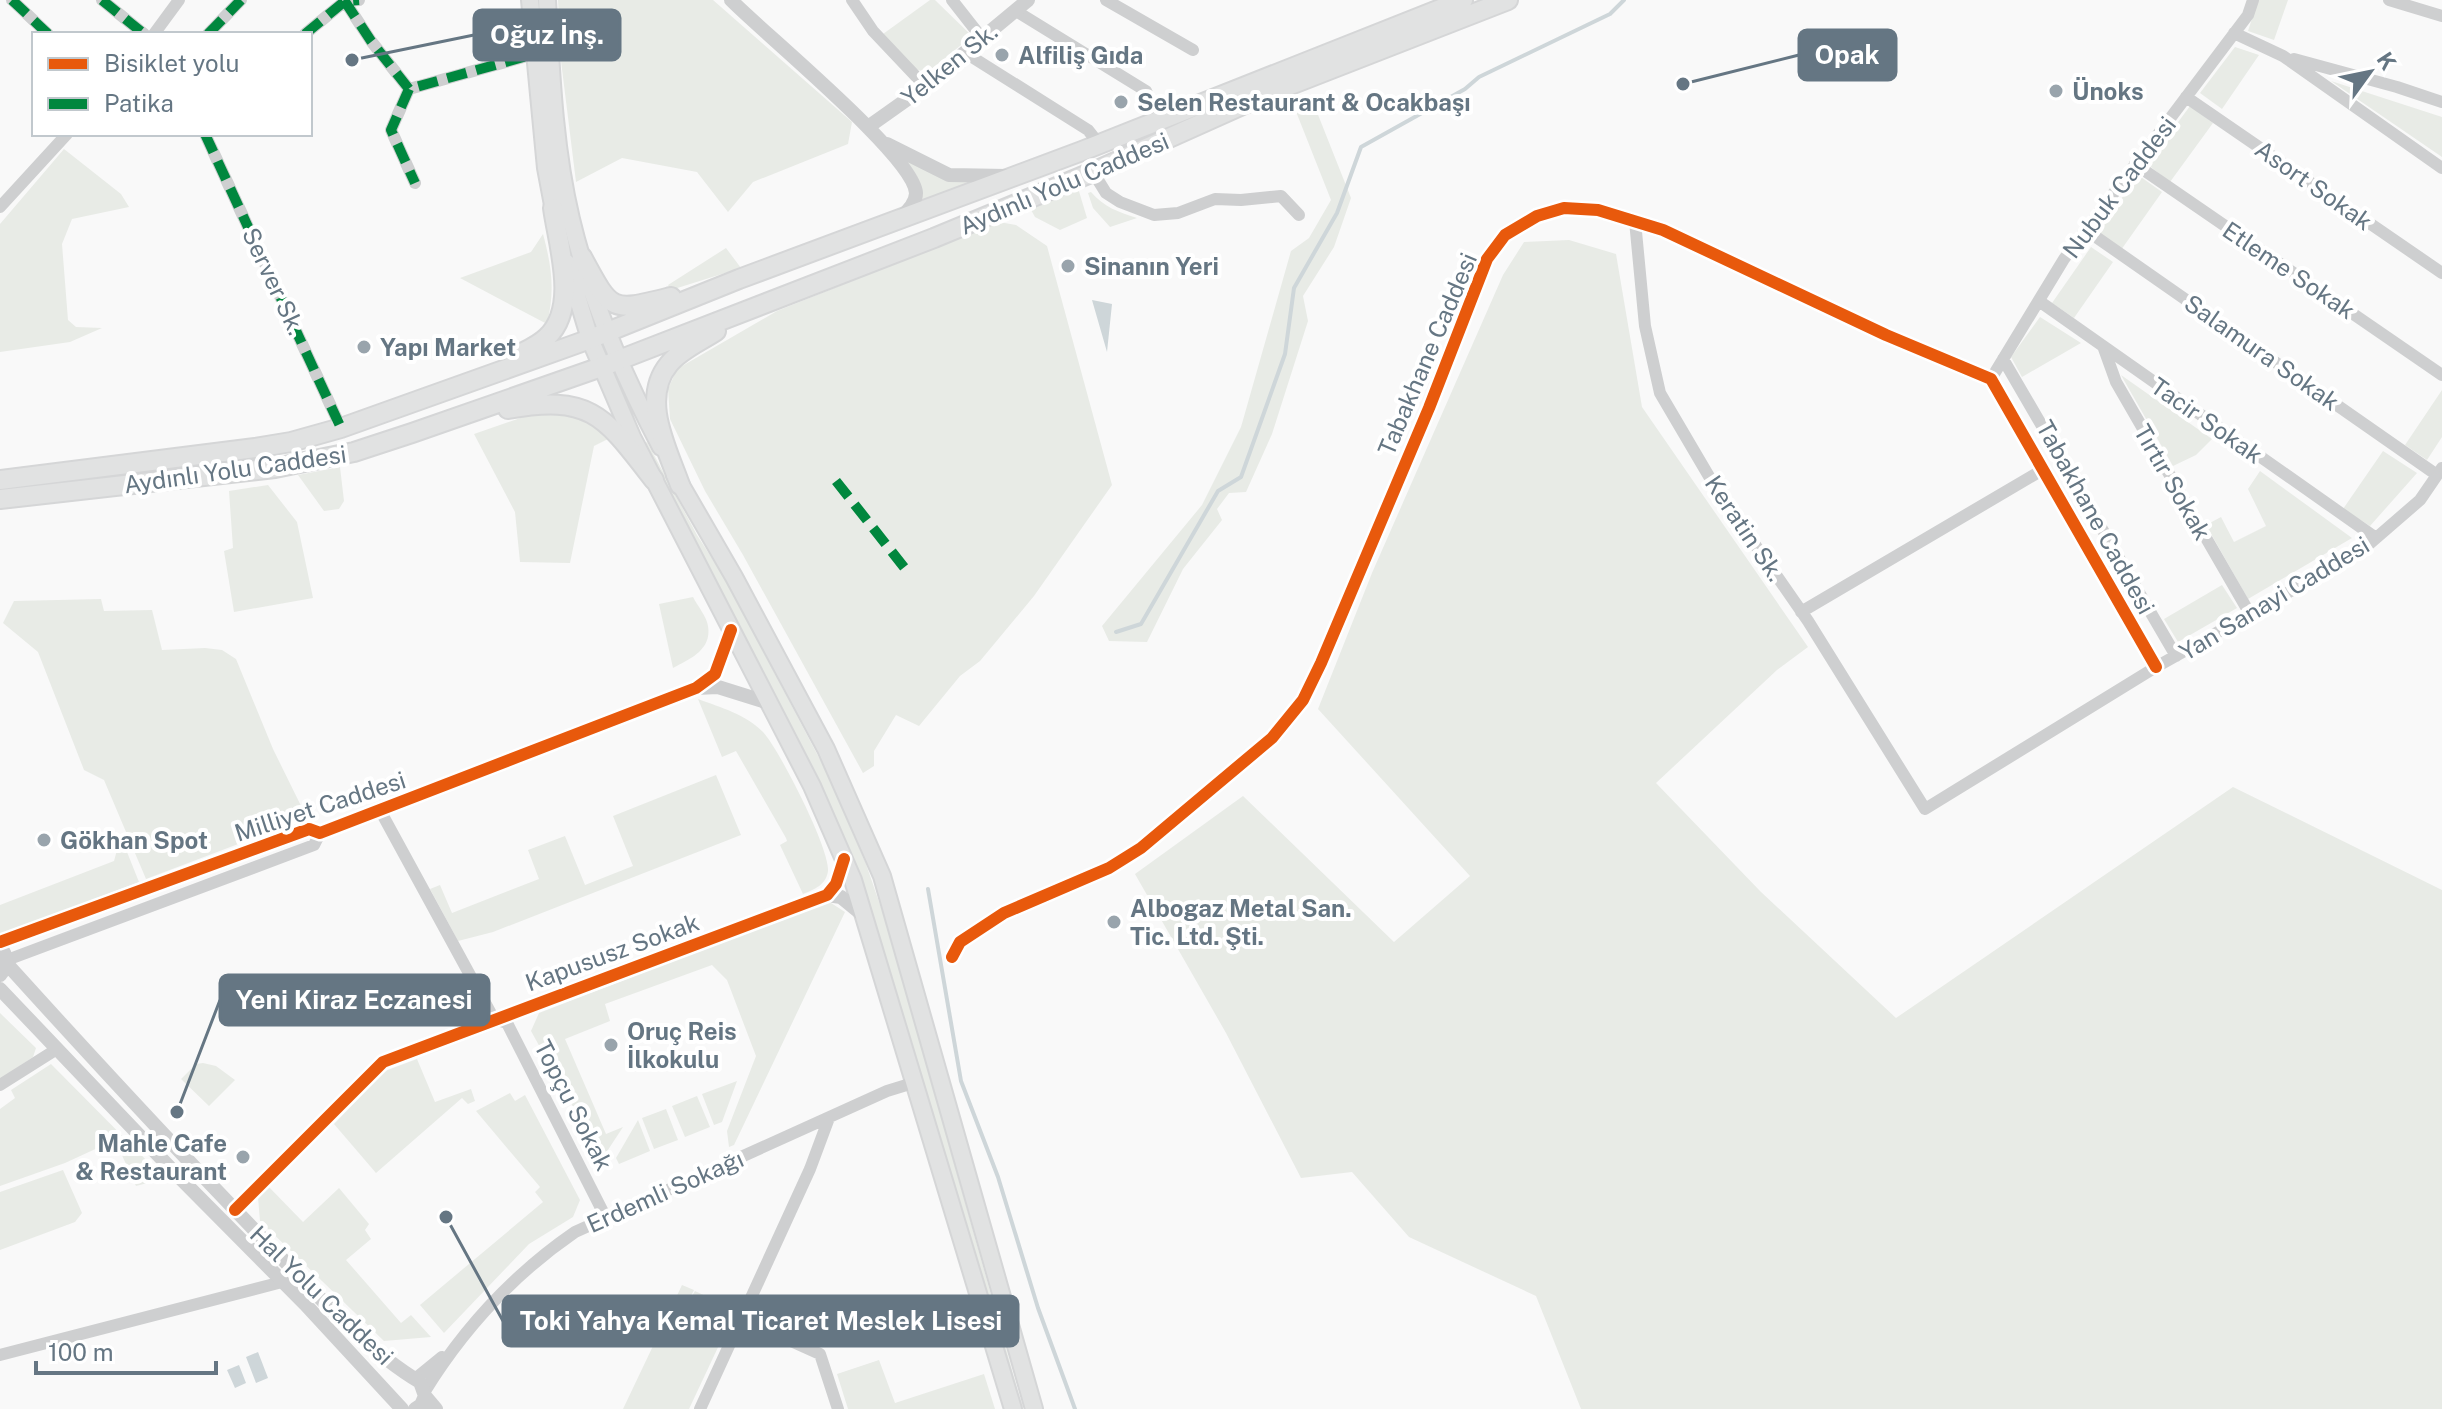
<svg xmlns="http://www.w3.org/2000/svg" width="2442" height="1409" viewBox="0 0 2442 1409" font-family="'Public Sans',sans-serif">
	<rect width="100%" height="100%" fill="#f9f9f9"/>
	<path fill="#e8ebe6" d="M 558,0 L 713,0 L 852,122 L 848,144 L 753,182 L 728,212 L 697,172 L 622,158 L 576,182 L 561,61 Z
		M 930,0 L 935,0 L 972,36 L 927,73 L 913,68 L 883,34 Z
		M 2258,0 L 2288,0 L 2274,40 L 2248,31 Z
		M 2235,47 L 2259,55 L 2222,109 L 2200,93 Z
		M 2331,81 L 2442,117 L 2442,157 Z
		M 1311,97 L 1351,198 L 1334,247 L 1303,296 L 1308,321 L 1272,434 L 1246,492 L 1229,493 L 1217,509 L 1222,520 L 1183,569 L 1147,642 L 1109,641 L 1102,626 L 1202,505 L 1241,427 L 1291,251 L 1309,238 L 1331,200 L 1293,104 Z
		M 2190,106 L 2213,123 L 2170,182 L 2147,164 Z
		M 64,149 L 121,194 L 129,207 L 72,219 L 62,244 L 68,320 L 76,327 L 102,328 L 70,342 L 0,352 L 0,224 Z
		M 901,155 L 974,182 L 918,205 C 927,184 914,171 901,155 Z
		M 2138,175 L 2162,192 L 2121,250 L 2097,233 Z
		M 1078,188 L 1087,218 L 1060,230 L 1035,217 L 1030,208 Z
		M 1091,192 C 1104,207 1118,212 1137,218 L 1110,227 L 1093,208 L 1088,193 Z
		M 999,222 L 1016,225 L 1047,246 L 1112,485 L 1034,596 L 980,661 L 960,676 L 919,726 L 896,715 L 874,751 L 874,766 L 863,773 L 743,555 L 705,491 L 670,419 L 668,389 L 677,369 L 777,311 Z
		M 543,234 C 552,268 555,290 547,324 L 460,278 L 531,252 Z
		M 1569,240 L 1616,254 L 1642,407 L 1808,647 L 1777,670 L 1656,783 L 1761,892 L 1896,1018 L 2233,787 L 2442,890 L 2442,1409 L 1581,1409 L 1536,1296 L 1409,1237 L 1352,1172 L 1301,1178 L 1226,1033 L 1135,874 L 1243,796 L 1394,942 L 1470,876 L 1318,709 L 1372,573 L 1503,275 L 1524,242 Z
		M 2091,247 L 2113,262 L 2074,318 L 2052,303 Z
		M 726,248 L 741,268 L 671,290 L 668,285 Z
		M 2040,317 L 2081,343 L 2022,377 L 2011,357 Z
		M 2121,375 L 2212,439 L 2196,455 L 2173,466 Z
		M 2442,390 L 2442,437 L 2427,460 L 2405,445 Z
		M 535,413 C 564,413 589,414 610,438 L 594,446 L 570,563 L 520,562 L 515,512 L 474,434 Z
		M 647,442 L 697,535 L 724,577 L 827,773 L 866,864 L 889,931 L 1023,1409 L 1020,1409 L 1005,1361 L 857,866 L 818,777 L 645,443 Z
		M 2383,451 L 2417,473 L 2370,526 L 2343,509 Z
		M 340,467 L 344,501 L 339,509 L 324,511 L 298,475 Z
		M 2260,471 L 2352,538 L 2248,599 L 2206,525 L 2221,517 L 2234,542 L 2266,526 L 2248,489 Z
		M 268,485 L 297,522 L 313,598 L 234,612 L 224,551 L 233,548 L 229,491 Z
		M 2222,585 L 2237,608 L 2178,642 L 2164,619 Z
		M 693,597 C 697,605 707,617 708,626 C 712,650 690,659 673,668 L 659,604 Z
		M 101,599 L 104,611 L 152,610 L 162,650 L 205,648 L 222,650 L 236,659 L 273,749 L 307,818 L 146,879 L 104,780 L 84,770 L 38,652 L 3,623 L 14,601 Z
		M 698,699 C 722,708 745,714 763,732 C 779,749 830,849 828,871 C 826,885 815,889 803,894 L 780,845 L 787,841 L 786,838 L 736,751 L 722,757 Z
		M 716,775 L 741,835 L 493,932 L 458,941 L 430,889 L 440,885 L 452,913 L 539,879 L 528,850 L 565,836 L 585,885 L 633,866 L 613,816 Z
		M 125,847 L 139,882 L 0,935 L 0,905 L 114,861 L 117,850 Z
		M 828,901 L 845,912 L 734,1145 L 729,1147 L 727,1131 L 756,1056 L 727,980 L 712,965 L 605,1004 L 610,1021 L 565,1039 L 606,1134 L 623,1127 L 602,1159 L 531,1031 L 539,1013 Z
		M 0,1013 L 36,1048 L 33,1057 L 0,1079 Z
		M 417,1059 L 435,1102 L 471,1089 L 475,1101 L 468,1104 L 462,1098 L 376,1173 L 334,1124 L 385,1071 Z
		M 203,1063 L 216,1066 L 235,1080 L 209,1106 L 181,1079 L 196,1064 Z
		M 51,1064 L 161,1175 L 155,1181 L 136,1186 L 115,1140 L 65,1163 L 0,1186 L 0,1109 L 15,1098 L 11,1090 Z
		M 737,1081 L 722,1122 L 714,1125 L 702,1094 Z
		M 510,1093 L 515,1101 L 525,1095 L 580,1200 L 573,1217 L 529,1244 L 444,1333 L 420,1305 L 543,1202 L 535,1192 L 540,1187 L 476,1111 Z
		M 697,1096 L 710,1127 L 685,1137 L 672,1106 Z
		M 666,1109 L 678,1140 L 654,1149 L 642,1118 Z
		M 638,1120 L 650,1151 L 619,1164 L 616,1158 Z
		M 63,1170 L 82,1213 L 75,1222 L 0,1250 L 0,1192 Z
		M 268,1186 L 303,1222 L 339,1188 L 369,1224 L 365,1230 L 371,1239 L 346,1260 L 401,1323 L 411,1315 L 431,1337 L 384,1341 L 260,1221 L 258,1197 Z
		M 682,1285 L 694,1290 L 686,1306 L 695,1291 L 729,1307 L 722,1323 L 728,1326 L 689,1409 L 623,1409 Z
		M 879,1360 L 895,1403 L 984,1374 L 995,1409 L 848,1409 L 837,1374 Z"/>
	<path fill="#ced6d9" d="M 1092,300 L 1112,304 L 1107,352 Z
		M 258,1352 L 268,1378 L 256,1383 L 246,1357 Z
		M 239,1365 L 246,1383 L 235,1388 L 227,1370 Z"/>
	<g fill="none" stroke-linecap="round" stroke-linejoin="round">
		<path stroke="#ced6d9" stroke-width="4" d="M 1116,632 L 1141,624 L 1218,491 L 1241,477 L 1285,354 L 1294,288 L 1337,213 L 1361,147 L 1465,89 L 1479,77 L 1610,14 L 1624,0
			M 928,889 L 961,1081 L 998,1177 L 1038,1308 L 1075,1409"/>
		<defs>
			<path id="secondary" d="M 530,0 L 546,168 L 556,221
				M 547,0 C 551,73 554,148 571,219 C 590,299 623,375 661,447
				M 567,263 L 590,339 L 632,437 L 812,786 L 853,880 L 1013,1409
				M 675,475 L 734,577 L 826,749 L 882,876 L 1034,1409"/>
			<path id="primary" d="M 582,257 C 612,313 611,312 671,297
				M 514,357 C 525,351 538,346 547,337 C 579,307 558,245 553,208
				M 508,409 C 592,394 605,417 654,480
				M 0,480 L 255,448 L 291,442 L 341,428 L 590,339 L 739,279 L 1082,151 L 1463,0
				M 680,485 C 667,448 640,399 669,364 C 680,350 701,341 716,331
				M 0,499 L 275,468 L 354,452 L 412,433 L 601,367 L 934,238 L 1093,172 L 1267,94 L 1508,0"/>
		</defs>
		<use href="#secondary" stroke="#d5d6d7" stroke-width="20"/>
		<use href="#primary" stroke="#d5d6d7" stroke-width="22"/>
		<path stroke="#cecfd0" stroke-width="12" d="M 12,0 L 48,34
			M 102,0 L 144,34
			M 344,0 L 371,41 L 409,89 L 534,54
			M 852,0 L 873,31 L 925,86
			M 952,0 L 981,37
			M 1106,0 L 1193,50
			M 2389,0 L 2442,16
			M 1016,11 L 1146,91 L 1160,121
			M 2234,33 L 2283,56 L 2442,168
			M 154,34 L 179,0
			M 208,34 L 241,0
			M 305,34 L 345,1 L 359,0
			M 964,52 L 1088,130 L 1099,144
			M 2294,59 L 2397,87 L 2442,102
			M 409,89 L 391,130 L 415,183
			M 2186,97 L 2442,273
			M 205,134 L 341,428
			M 2135,164 L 2442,375
			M 1093,172 L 1106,193 L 1120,202 L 1154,215 L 1178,213 L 1215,199 L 1241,200 L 1281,196 L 1299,215
			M 0,207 L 67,134
			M 1635,221 L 1645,326 L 1660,393 L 1717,490 L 1808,621 L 1925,809 L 2156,667 L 2360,552 L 2420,500 L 2442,468
			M 2086,230 L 2437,475
			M 2039,301 L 2376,538
			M 2103,346 L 2116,382 L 2250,614
			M 2003,359 L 2176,656
			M 1991,379 L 2064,259 L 2248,15 L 2253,0
			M 1801,612 L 2044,469
			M 381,812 L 494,1019 L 507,1023 L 605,1216
			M 0,942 L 309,829 L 320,833 L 696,688
			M 952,957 L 960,942 L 1004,913 L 1109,868 L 1141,848 L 1272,738 L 1303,700 L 1321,663 L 1429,408 L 1487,259 L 1505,235 L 1537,216 L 1564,208 L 1598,210 L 1663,230 L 1886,335 L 1991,379 L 2156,667
			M 7,960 L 314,845 L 320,833
			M 0,1085 L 57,1049
			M 235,1210 L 383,1062 L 827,895
			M 742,1319 L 820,1354 L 838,1409
			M 0,1355 L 282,1282
			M 415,1379 L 442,1357
			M 425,1391 C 464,1328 514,1274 575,1232 L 887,1091 L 913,1083
			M 700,1409 L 810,1169 L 829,1118"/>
		<path stroke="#cecfd0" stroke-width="14" d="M 731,0 C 763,33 914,156 916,193 C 916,203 907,212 900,218
			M 868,127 L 916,93 L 1028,0
			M 887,144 L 949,175 L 1007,176
			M 696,688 L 718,687 L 769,703
			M 697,688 L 715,674 L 731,630
			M 827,895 L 841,897 L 863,915
			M 827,895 L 836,884 L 844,859
			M 0,946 C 8,956 8,966 0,975
			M 7,964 C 92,1058 179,1152 268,1244 C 314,1291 363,1348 420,1382 L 425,1396 L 421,1405 L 415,1409
			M 0,989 L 178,1176 L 305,1304 L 402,1409
			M 425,1396 L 436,1409"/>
		<use href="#secondary" stroke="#e1e2e2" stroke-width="16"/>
		<use href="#primary" stroke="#e1e2e2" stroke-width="18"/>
		<path stroke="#00873e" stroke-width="10" stroke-dasharray="20 10" stroke-linecap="butt" d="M 12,0 L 48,34
			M 102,0 L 144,34
			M 344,0 L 371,41 L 409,89 L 534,54
			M 208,34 L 241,0
			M 305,34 L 345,1 L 359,0
			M 409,89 L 391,130 L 415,183
			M 205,134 L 341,428
			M 836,481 L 907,571"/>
		<defs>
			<path id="cycleway" d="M 0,942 L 309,829 L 320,833 L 696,688 L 715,674 L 731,630
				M 952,957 L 960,942 L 1004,913 L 1109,868 L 1141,848 L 1272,738 L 1303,700 L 1321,663 L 1429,408 L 1487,259 L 1505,235 L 1537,216 L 1564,208 L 1598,210 L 1663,230 L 1886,335 L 1991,379 L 2156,667
				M 235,1210 L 383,1062 L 827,895 L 836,884 L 844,859"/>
		</defs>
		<use href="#cycleway" stroke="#fff" stroke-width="17"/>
		<use href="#cycleway" stroke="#e8590c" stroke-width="12"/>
	</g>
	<g fill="#99a4ac" stroke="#fff" stroke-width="3">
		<circle cx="1002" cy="55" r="8"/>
		<circle cx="2056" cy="91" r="8"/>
		<circle cx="1121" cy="102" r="8"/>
		<circle cx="1068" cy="266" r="8"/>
		<circle cx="364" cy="347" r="8"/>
		<circle cx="44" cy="840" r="8"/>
		<circle cx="1114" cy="922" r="8"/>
		<circle cx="611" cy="1045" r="8"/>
		<circle cx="243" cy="1157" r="8"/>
	</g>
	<g text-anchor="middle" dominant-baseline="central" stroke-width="8" stroke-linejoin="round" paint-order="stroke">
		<g font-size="24" font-weight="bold" fill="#657683" stroke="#fff" text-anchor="start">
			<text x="1018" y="55">Alfiliş Gıda</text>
			<text x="2072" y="91">Ünoks</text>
			<text x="1137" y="102">Selen Restaurant &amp; Ocakbaşı</text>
			<text x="1084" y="266">Sinanın Yeri</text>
			<text x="380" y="347">Yapı Market</text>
			<text x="60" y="840">Gökhan Spot</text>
			<text x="1130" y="908">Albogaz Metal San.<tspan x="1130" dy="28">Tic. Ltd. Şti.</tspan></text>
			<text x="627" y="1031">Oruç Reis<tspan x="627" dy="28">İlkokulu</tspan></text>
			<text x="227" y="1143" text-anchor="end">Mahle Cafe<tspan x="227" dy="28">&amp; Restaurant</tspan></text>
		</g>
		<g font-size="24" fill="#657683" stroke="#fff">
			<text transform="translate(949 64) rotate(-39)">Yelken Sk.</text>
			<text transform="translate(1064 183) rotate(-23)">Aydınlı Yolu Caddesi</text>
			<text transform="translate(2314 185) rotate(35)">Asort Sokak</text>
			<text transform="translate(2119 187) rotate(-53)">Nubuk Caddesi</text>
			<text transform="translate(2289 270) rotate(34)">Etleme Sokak</text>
			<text transform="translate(274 281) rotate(65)">Server Sk.</text>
			<text transform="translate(2262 352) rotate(35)">Salamura Sokak</text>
			<text transform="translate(1427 354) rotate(-67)">Tabakhane Caddesi</text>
			<text transform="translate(2207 420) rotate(35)">Tacir Sokak</text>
			<text transform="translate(235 469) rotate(-8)">Aydınlı Yolu Caddesi</text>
			<text transform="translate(2173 482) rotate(60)">Tırtır Sokak</text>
			<text transform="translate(2096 517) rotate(61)">Tabakhane Caddesi</text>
			<text transform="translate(1745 528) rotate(56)">Keratin Sk.</text>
			<text transform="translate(2274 598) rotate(-31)">Yan Sanayi Caddesi</text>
			<text transform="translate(320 806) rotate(-18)">Milliyet Caddesi</text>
			<text transform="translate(612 952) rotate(-20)">Kapususz Sokak</text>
			<text transform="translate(574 1105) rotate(63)">Topçu Sokak</text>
			<text transform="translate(665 1191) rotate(-24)">Erdemli Sokağı</text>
			<text transform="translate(322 1295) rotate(44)">Hal Yolu Caddesi</text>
		</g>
	</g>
	<path fill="none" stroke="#657683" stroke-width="3" d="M352 60L474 35M1683 84L1799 55M177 1112L220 1000M446 1217L503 1321"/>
	<g fill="#657683" stroke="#fff" stroke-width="3">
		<circle cx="352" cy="60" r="8"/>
		<circle cx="1683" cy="84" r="8"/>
		<circle cx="177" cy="1112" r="8"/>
		<circle cx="446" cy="1217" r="8"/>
	</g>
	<g fill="#657683" stroke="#657683" stroke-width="3">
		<rect x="474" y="10" width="146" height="50" rx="8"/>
		<rect x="1799" y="30" width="97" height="50" rx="8"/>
		<rect x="220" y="975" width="269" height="50" rx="8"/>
		<rect x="503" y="1296" width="515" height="50" rx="8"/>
	</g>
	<g font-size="26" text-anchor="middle" font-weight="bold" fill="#fff">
		<text x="547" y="44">Oğuz İnş.</text>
		<text x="1847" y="64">Opak</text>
		<text x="354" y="1009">Yeni Kiraz Eczanesi</text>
		<text x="761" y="1330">Toki Yahya Kemal Ticaret Meslek Lisesi</text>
	</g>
	<rect x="32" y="32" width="280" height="104" fill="#ffffff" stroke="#c1c8cd" stroke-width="2"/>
	<rect x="48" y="58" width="40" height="12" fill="#e8590c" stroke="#c1c8cd" stroke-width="2"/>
	<text x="104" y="72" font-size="24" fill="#657683">Bisiklet yolu</text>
	<rect x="48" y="98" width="40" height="12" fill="#00873e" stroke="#c1c8cd" stroke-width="2"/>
	<text x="104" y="112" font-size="24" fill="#657683">Patika</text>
	<g transform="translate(2370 72) rotate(57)" stroke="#ffffff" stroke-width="6" paint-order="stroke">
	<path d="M0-6L14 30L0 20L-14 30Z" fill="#657683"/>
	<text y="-12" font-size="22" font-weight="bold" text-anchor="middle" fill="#657683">K</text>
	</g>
	<path d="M36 1361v12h180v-12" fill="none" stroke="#657683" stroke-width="4"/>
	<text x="48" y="1361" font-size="24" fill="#657683" stroke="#ffffff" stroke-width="6" paint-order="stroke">100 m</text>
</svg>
